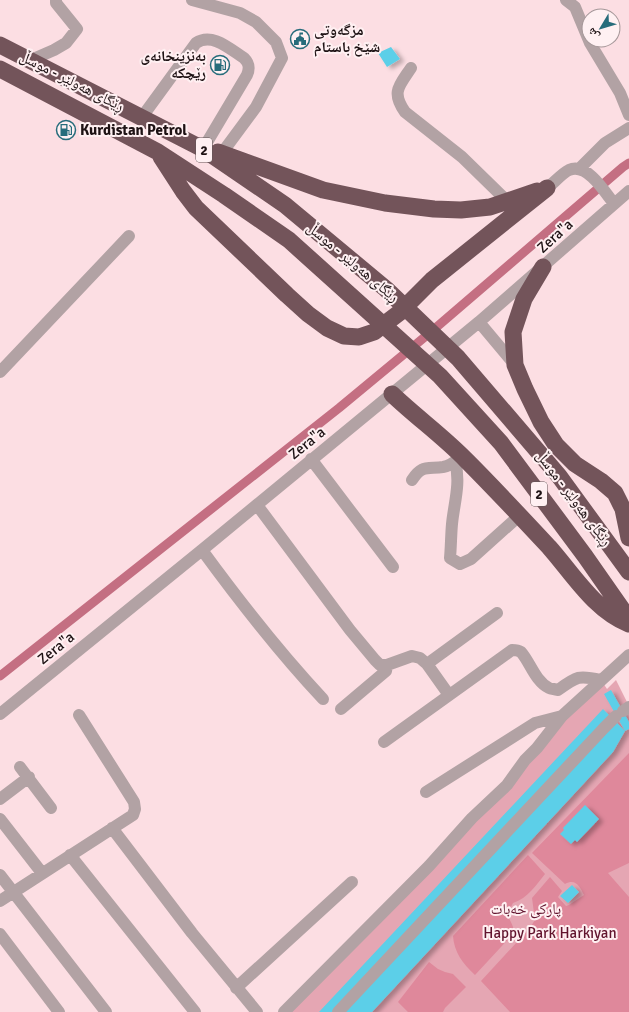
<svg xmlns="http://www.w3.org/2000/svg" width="629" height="1012" viewBox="0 0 629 1012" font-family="Signika,'Noto Naskh Arabic',sans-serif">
	<defs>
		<filter id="shadow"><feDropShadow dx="4.5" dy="2.5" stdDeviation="2" flood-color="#0004"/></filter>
	</defs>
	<rect width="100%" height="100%" fill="#fcdee3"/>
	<path fill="#e5a6b3" d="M 601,680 L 607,689 L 616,680 L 629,706 L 629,1012 L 286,1012 Z"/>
	<path fill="#df889b" d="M 629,753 L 629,863 L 608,873 L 629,897 L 629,1012 L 510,1012 L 481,981 L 529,929 L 535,920 L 532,898 L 550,877 L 562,891 L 558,897 L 566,906 L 569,905 L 584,895 C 580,887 576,878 565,884 L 532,853 Z
		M 528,855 L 545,874 C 536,885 528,898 513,903 C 503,922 513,917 514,933 L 475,975 C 463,964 454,952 453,936 Z
		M 429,962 L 438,969 L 445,972 L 453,974 L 466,987 L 445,1008 L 443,1012 L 408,1012 L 398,1002 Z"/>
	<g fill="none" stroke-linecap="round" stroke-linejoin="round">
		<path stroke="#c46f82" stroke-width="9" d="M 0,676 L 339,408 L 432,331 L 623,167 L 629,163"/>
	</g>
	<path fill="#5ccfe8" filter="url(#shadow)" d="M 391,47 L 400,59 L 387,67 L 378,53 Z
		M 611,690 L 629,722 L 629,729 L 625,731 L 604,694 Z
		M 603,709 L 625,731 L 613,752 L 372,1012 L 319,1012 Z
		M 585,805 L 599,819 L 577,842 L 575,840 L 571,844 L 560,834 L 564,830 L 563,828 Z
		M 572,885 L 579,892 L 568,903 L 560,896 Z"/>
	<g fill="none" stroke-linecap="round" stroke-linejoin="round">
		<path stroke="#b2a2a4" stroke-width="12" d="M 192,0 L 240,13 L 256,22 L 276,42 L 282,58 L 256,107 L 222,153
			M 566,0 L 575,7 L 590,43 L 620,93 L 629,115
			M 31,60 L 54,50 L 66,43 L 77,29 L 56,3 L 56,0
			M 411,68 C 399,86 391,92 405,112 L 462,157 L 507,201
			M 142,117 L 196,43 C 212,32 230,49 244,58 C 249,63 250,68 247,75 L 203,149
			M 579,169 L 605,143 L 629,128
			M 547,188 C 554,183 561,174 569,170 C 587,162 605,192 614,204
			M 479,322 L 515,365
			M 0,372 L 129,236
			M 311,459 L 393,567
			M 455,462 C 461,483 454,503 452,524 C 451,535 451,547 450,558 L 460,564 L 471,559 L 519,516
			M 412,480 C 422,465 426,469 443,467 C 449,466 455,462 460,458
			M 257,505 L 350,630 L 375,660 L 380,665 L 387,665 L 412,656 L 420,658 L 427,664 L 449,695
			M 202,550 C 240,602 279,652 323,699
			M 427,664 L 497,613
			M 341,709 L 386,671 L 387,665
			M 623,711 L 629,707
			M 0,714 L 202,550 L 479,322 L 629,191
			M 384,742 L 512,650 C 515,650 518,650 521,652 C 530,662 535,681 549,688 C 551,689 555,689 558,690 C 577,676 579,675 601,680
			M 20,767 L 51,808
			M 426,792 L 535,723 L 562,716
			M 0,799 L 29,777
			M 0,819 L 42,873
			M 112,828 L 192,933 L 257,1012
			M 70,855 L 195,1012
			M 0,875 L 106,1012
			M 0,901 L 133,815 L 135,809 L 134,802 L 79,715
			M 0,934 L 59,1012
			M 236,988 L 352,882
			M 284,1012 L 429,866 L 472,818 L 507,785 L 525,760 L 537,748 L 562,716 L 629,655
			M 338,1012 L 604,728 L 616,716"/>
		<path stroke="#73545a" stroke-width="17" d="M 0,45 L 203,149 L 285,205 L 386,289 L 458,358 L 559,476 L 629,572
			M 0,69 L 158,152 L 224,195 L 289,240 L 440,376 L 501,443 L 585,556 L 629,619
			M 218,152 L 323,190 L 385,203 L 434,209 L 461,210 L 490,207 L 537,191
			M 161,157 L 183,191 L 196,208 L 287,295 L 308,314 L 327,328 L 344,336 L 359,337 L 374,332 L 399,313 L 432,280 L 547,188
			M 543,267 L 524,299 L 513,332 L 515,365 L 525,389 L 541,422 L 556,445 L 575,464 L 601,481 L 615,493 L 623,509 L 629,538
			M 392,394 C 416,417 444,437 467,461 C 495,489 522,518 549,547 C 573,574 594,610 629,624"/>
	</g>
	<defs>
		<symbol id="civic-ring" viewBox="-11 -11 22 22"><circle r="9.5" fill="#fff0f2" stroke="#276c7b" stroke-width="1.5"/><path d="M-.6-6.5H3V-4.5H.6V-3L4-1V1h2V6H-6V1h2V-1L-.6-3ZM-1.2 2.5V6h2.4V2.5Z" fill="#276c7b"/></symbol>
		<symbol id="fuel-ring" viewBox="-11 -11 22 22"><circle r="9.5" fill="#fff0f2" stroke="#276c7b" stroke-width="1.5"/><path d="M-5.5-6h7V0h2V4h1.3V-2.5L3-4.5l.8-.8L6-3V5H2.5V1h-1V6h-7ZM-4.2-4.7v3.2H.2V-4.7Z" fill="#276c7b"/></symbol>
	</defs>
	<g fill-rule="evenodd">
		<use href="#civic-ring" x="289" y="28" width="22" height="22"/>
		<use href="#fuel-ring" x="209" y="54" width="22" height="22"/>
		<use href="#fuel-ring" x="55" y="119" width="22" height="22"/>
	</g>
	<g text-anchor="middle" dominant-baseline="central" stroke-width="4" stroke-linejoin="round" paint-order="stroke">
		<g fill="#fff0f2" stroke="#625557" stroke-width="1">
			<rect x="196" y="138" width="16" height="24" rx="3"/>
			<rect x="531" y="482" width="16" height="24" rx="3"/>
		</g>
		<g font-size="14" font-weight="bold" fill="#1e1214">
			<text x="204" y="150">2</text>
			<text x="539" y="494">2</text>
		</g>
		<g font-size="15" font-weight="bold" fill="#1e1214" stroke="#fff0f2" text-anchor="start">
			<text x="314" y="30">مزگەوتی<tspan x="314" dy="17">شێخ باستام</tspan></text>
			<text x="206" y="56" text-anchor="end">بەنزینخانەی<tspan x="206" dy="17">رێچکە</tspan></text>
			<text x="80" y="130">Kurdistan Petrol</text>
		</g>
		<g font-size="15" fill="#1e1214" stroke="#fff0f2">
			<text transform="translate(72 81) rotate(27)">ڕێگای هەولێر - موسڵ</text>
			<text transform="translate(555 236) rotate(-42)">Zera"a</text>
			<text transform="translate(353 262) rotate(40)">ڕێگای هەولێر - موسڵ</text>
			<text transform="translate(307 443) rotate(-39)">Zera"a</text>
			<text transform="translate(574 498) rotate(53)">ڕێگای هەولێر - موسڵ</text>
			<text transform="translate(56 648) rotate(-39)">Zera"a</text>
		</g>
		<g font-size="15" fill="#62142e" stroke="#fff0f2">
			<text x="526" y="909">پارکی خەبات</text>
			<text x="550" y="933">Happy Park Harkiyan</text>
		</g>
	</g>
	<g transform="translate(601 28) rotate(232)"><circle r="19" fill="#fff0f2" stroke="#a59799"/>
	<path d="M0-3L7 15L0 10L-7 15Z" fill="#276c7b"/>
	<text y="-6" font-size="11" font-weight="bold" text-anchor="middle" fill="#1e1214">ش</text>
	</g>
</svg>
